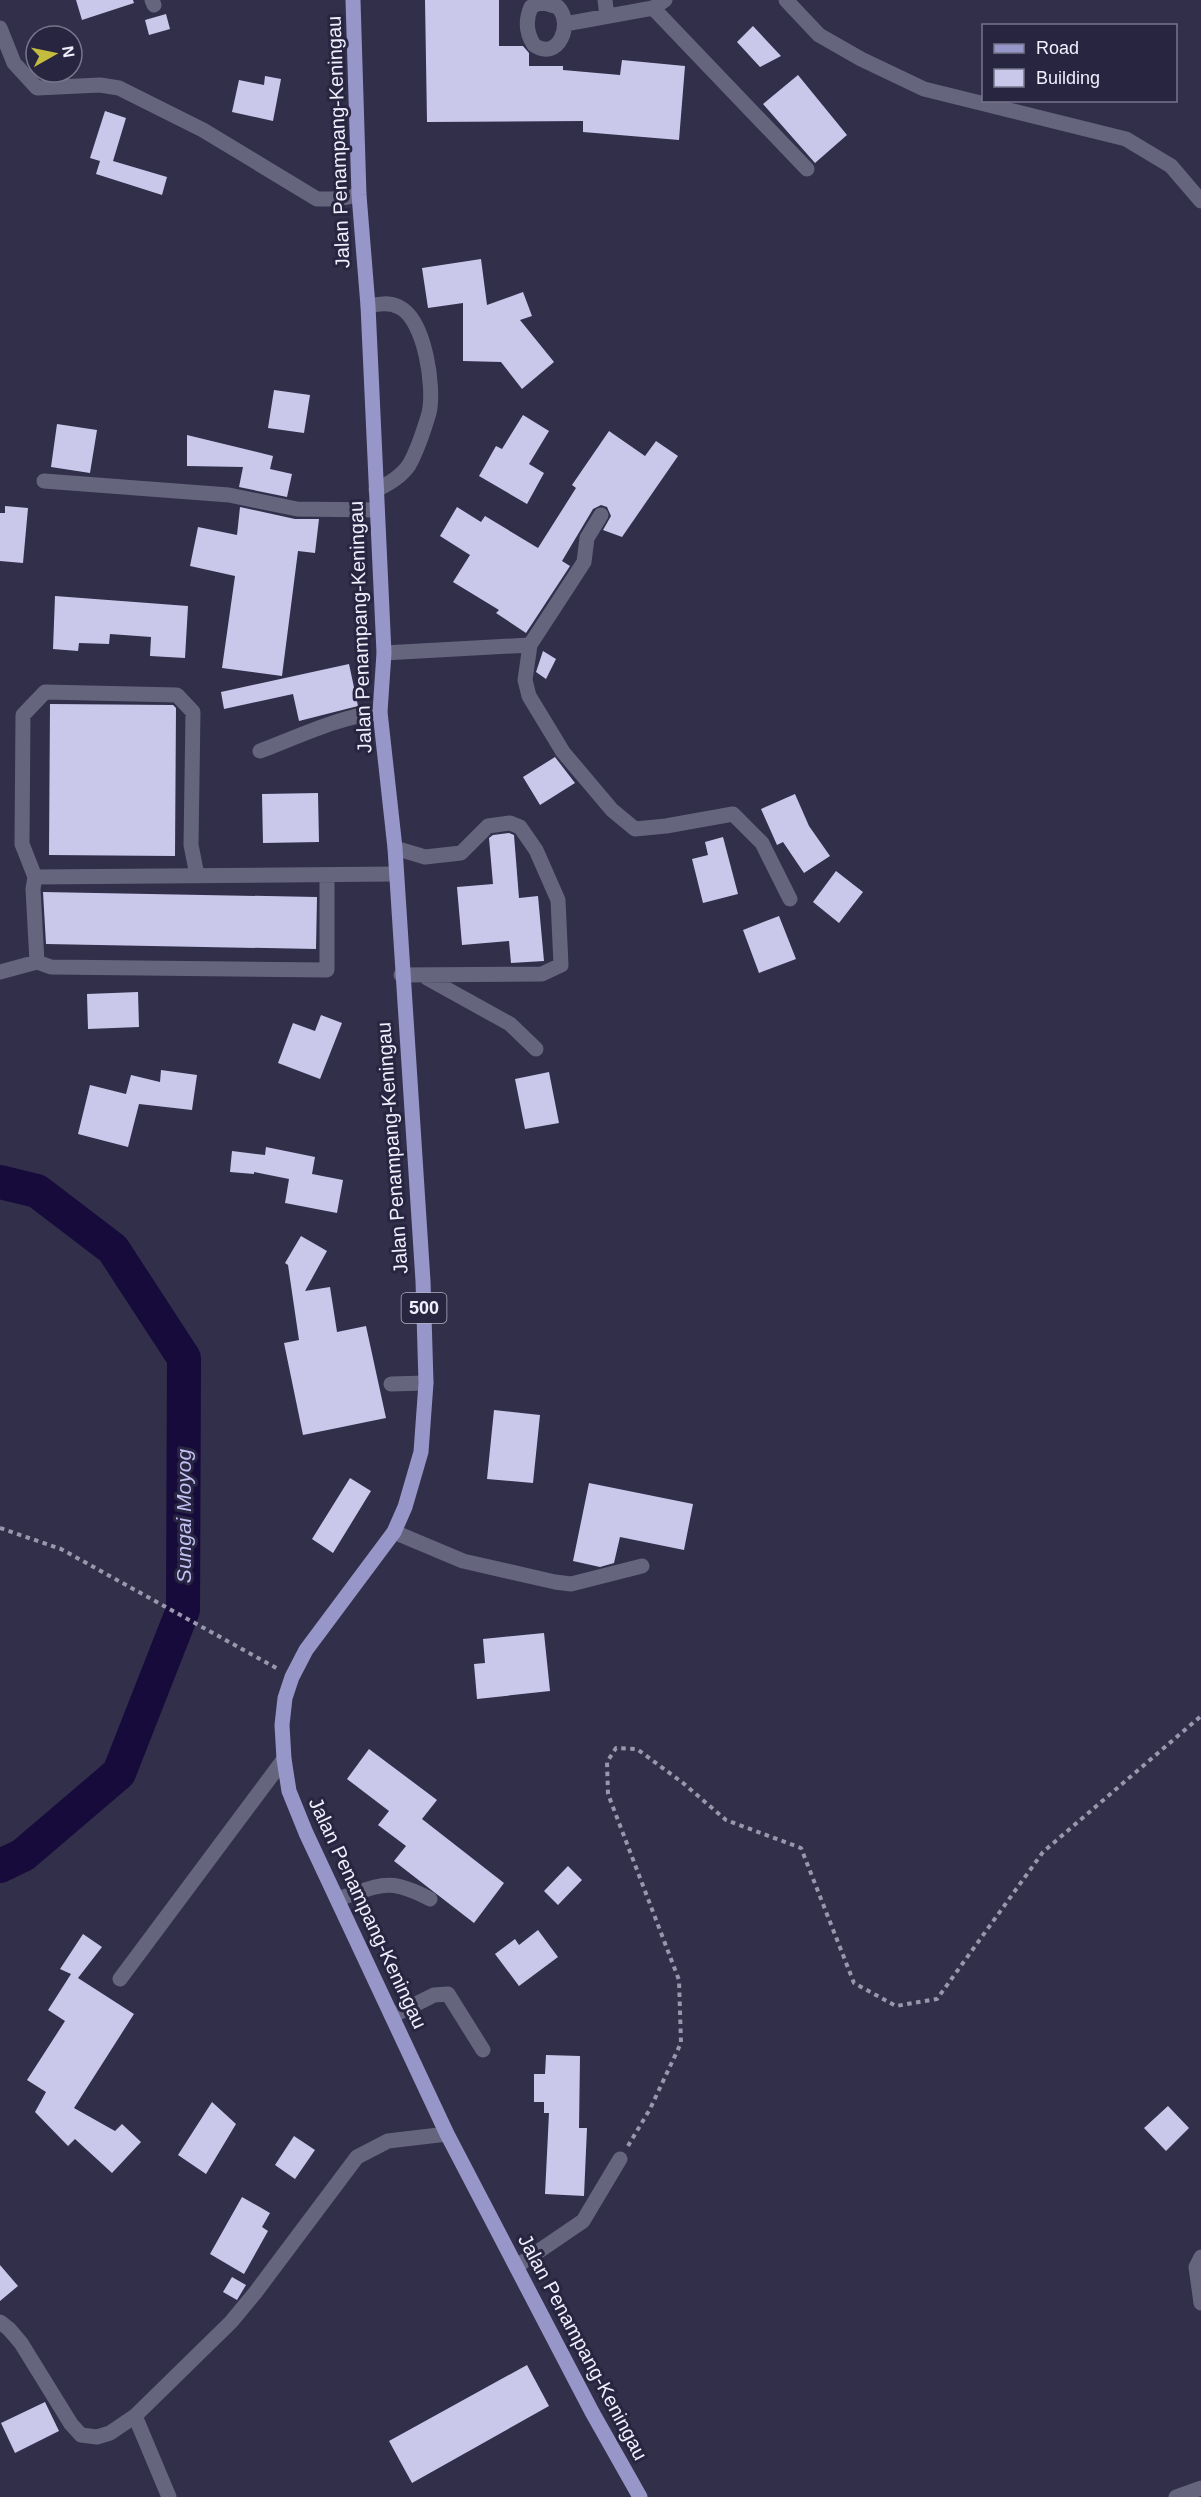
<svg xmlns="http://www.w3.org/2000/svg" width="1201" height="2497" viewBox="0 0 1201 2497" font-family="Helvetica,sans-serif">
	<rect width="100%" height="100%" fill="#312f4a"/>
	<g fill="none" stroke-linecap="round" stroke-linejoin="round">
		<path stroke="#160b3b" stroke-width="34" d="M 0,1182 L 37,1191 L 113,1249 L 184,1358 L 183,1610 L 119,1773 L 23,1855 L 0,1866"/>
	</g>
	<path fill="#c9c8eb" d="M 76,0 L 133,0 L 134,3 L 82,20 Z
		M 425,0 L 499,0 L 499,46 L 523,46 L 529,53 L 529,66 L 563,66 L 563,70 L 620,75 L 622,60 L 685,66 L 679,140 L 583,132 L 583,121 L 427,122 Z
		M 166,14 L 170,29 L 149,35 L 145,20 Z
		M 753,26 L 781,56 L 760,67 L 737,42 Z
		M 798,75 L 847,135 L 815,163 L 763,104 Z
		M 265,76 L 281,79 L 273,121 L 232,112 L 239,80 L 264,85 Z
		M 105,111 L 126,118 L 113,161 L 167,177 L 162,195 L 96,174 L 100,161 L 90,158 Z
		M 481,259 L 487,305 L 523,292 L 532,316 L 520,320 L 554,362 L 522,389 L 501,362 L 463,361 L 463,303 L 428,308 L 422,268 Z
		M 274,390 L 310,395 L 304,433 L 268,428 Z
		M 523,415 L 549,431 L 529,464 L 544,473 L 527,504 L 479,476 L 496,446 L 502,449 Z
		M 57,424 L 97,430 L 90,473 L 51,467 Z
		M 609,431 L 645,456 L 656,441 L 678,456 L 622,537 L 603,530 L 611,516 L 607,507 L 601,505 L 593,509 L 562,561 L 570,566 L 526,633 L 496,613 L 499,610 L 453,582 L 470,555 L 440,536 L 457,507 L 481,522 L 485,516 L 538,548 L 576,488 L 572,485 Z
		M 187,435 L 273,456 L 270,469 L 292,474 L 287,497 L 239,487 L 243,467 L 187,466 Z
		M 5,506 L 28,508 L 23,563 L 0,561 L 0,513 L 5,513 Z
		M 240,507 L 295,519 L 319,519 L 315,553 L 298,551 L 282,676 L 222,668 L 235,576 L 190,566 L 198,527 L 237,535 Z
		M 55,596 L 188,606 L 185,658 L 150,656 L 151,637 L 110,634 L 109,644 L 79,643 L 78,651 L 53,649 Z
		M 543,651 L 556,659 L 546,679 L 536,672 Z
		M 349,664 L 358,706 L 299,721 L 293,694 L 224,709 L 221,692 Z
		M 50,704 L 173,705 L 176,708 L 175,856 L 49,855 Z
		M 555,757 L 575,783 L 540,805 L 523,777 Z
		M 318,793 L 319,842 L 263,843 L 262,794 Z
		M 795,794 L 809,826 L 830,856 L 804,873 L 783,842 L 777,845 L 761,809 Z
		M 509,833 L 514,835 L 519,898 L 538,896 L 544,961 L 511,963 L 509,941 L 462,945 L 457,887 L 493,884 L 489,838 L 493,835 Z
		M 723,837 L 738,894 L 703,903 L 692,859 L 708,855 L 705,842 Z
		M 836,871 L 863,892 L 839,923 L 813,902 Z
		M 43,892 L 317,897 L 316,949 L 46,944 Z
		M 779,916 L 796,959 L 759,973 L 743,930 Z
		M 138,992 L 139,1027 L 88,1029 L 87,994 Z
		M 321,1015 L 342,1023 L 320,1079 L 278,1063 L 293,1023 L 315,1031 Z
		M 161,1070 L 197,1075 L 192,1110 L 139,1104 L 128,1147 L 78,1134 L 90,1085 L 126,1094 L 131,1075 L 160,1082 Z
		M 549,1072 L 559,1123 L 525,1129 L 515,1079 Z
		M 266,1147 L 315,1157 L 312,1174 L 343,1180 L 337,1213 L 285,1203 L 289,1179 L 254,1172 L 254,1174 L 230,1172 L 232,1151 L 265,1155 Z
		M 301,1236 L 327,1251 L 305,1291 L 330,1287 L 337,1332 L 366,1326 L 386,1418 L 303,1435 L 284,1343 L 299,1340 L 288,1265 L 285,1263 Z
		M 494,1410 L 540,1415 L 533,1483 L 487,1479 Z
		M 350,1478 L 371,1491 L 333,1553 L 312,1539 Z
		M 589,1483 L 693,1504 L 684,1550 L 620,1537 L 614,1563 L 600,1567 L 573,1561 Z
		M 544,1633 L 550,1691 L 477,1699 L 474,1664 L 485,1663 L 483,1639 Z
		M 369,1749 L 437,1800 L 422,1819 L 504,1883 L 474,1923 L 394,1861 L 406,1846 L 378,1825 L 389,1811 L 347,1779 Z
		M 568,1866 L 582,1880 L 558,1905 L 544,1891 Z
		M 538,1930 L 558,1957 L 519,1986 L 495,1954 L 515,1939 L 519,1945 Z
		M 83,1934 L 102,1947 L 78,1978 L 134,2014 L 74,2108 L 115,2131 L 122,2124 L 141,2142 L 112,2173 L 75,2139 L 68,2146 L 35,2112 L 46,2092 L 27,2080 L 65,2021 L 48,2010 L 71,1974 L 60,1969 Z
		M 546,2055 L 580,2056 L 579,2128 L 587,2128 L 584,2196 L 545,2194 L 549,2113 L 544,2113 L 544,2102 L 534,2102 L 534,2074 L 545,2074 Z
		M 212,2102 L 236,2124 L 206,2174 L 178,2155 Z
		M 1168,2106 L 1189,2128 L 1166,2151 L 1144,2128 Z
		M 294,2136 L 315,2150 L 295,2179 L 275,2165 Z
		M 242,2197 L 270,2213 L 262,2227 L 268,2231 L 244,2274 L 210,2254 Z
		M 0,2265 L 18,2286 L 0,2301 Z
		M 232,2277 L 246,2285 L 237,2300 L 223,2292 Z
		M 527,2365 L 549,2406 L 412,2483 L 389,2441 Z
		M 45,2402 L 59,2431 L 15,2453 L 1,2423 Z"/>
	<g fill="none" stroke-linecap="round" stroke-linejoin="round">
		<path stroke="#9897ac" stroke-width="4" stroke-dasharray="4.5 4.5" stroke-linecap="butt" d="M 0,1528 L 61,1549 L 278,1669
			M 628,2146 L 650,2109 L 681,2043 L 679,1980 L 608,1794 L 607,1762 L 616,1748 L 637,1749 L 683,1783 L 726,1820 L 801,1848 L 854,1983 L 896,2006 L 937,1999 L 1043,1852 L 1201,1716"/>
		<path stroke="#66657e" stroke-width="15" d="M 152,0 L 154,5
			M 605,0 L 607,16
			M 786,0 L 819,35 L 861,59 L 924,89 L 1126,139 L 1171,166 L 1201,201
			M 541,2 L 558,7 C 574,24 558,62 534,45 C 526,33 525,21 531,7 Z
			M 653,8 L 807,169
			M 565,24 L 653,8 L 665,0
			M 0,28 L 14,63 L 37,88 L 100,85 L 119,88 L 203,130 L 317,199 L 338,199 L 359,195
			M 368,306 C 378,304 389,302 399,307 C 425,319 435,388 429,413 C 424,430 417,451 409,465 C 401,477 388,484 376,490
			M 44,481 L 229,495 L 297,509 L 376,510
			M 601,515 L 587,538 L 584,562 L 530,645 L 525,680 L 529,696 L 563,752 L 612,810 L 635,829 L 666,826 L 733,814 L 762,843 L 790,899
			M 384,653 L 530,645
			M 260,751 C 300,736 338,717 380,712
			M 395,848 L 425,857 L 461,853 L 488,826 L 510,823 L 520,827 L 536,850 L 558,900 L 561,965 L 542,974 L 401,975
			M 197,875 L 191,845 L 193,712 L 177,695 L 45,692 L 23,715 L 22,844 L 35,877 L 33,889 L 37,962 L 51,967 L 327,970 L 327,875
			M 35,877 L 395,874
			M 0,972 L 37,962
			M 427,978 L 510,1024 L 536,1049
			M 391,1384 L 426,1383
			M 394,1532 L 463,1561 L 555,1582 L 571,1584 L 642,1566
			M 337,1899 C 380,1886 387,1876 430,1899
			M 120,1979 L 284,1759
			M 392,2016 L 434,1995 L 448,1994 L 483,2050
			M 1201,2257 L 1196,2267 L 1201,2303
			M 517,2266 L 583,2221 L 620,2159
			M 0,2322 L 9,2329 L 21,2343 L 71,2424 L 81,2435 L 97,2437 L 110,2433 L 135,2416 L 231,2322 L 255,2293 L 357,2157 L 388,2141 L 447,2134
			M 135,2416 L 169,2497
			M 1176,2497 L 1201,2488"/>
		<path stroke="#9796c9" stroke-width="15" d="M 353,0 L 359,195 L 368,306 L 384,653 L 380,712 L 395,848 L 423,1281 L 426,1383 L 421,1452 L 405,1507 L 394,1532 L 306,1650 L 292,1677 L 285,1698 L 282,1725 L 284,1759 L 289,1791 L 306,1833 L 447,2134 L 592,2412 L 640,2497"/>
	</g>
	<g text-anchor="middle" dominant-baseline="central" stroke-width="6" stroke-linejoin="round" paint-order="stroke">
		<rect fill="#272540" stroke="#b3b2c5" stroke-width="1.5" x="401.5" y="1293" width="45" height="30" rx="4.5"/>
		<g font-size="18" font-weight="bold" fill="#efeffe">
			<text x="424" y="1308">500</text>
		</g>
		<g font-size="20" fill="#efeffe" stroke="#272540">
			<text transform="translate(338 142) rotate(-92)">Jalan Penampang-Keningau</text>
			<text transform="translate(360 627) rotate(-92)">Jalan Penampang-Keningau</text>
			<text transform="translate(392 1148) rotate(-94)">Jalan Penampang-Keningau</text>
			<text transform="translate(368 1913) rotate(65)">Jalan Penampang-Keningau</text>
			<text transform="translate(583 2347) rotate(62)">Jalan Penampang-Keningau</text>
		</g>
		<g font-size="21" font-style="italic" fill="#c3c1f4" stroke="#272540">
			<text transform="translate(183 1516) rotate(-90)">Sungai Moyog</text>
		</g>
	</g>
	<rect x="982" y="24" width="195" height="78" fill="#272540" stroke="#77768c" stroke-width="1.5"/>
	<rect x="994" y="44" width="30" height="9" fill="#9796c9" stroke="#77768c" stroke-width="1.5"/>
	<text x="1036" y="54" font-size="18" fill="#efeffe">Road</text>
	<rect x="994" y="69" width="30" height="18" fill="#c9c8eb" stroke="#77768c" stroke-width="1.5"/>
	<text x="1036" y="84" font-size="18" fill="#efeffe">Building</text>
	<g transform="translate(54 54) rotate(81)"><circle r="28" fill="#272540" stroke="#77768c" stroke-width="1.5"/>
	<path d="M0-4.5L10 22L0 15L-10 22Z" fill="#c4bc3e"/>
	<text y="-9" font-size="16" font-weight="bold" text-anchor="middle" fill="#efeffe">N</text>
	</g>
</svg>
